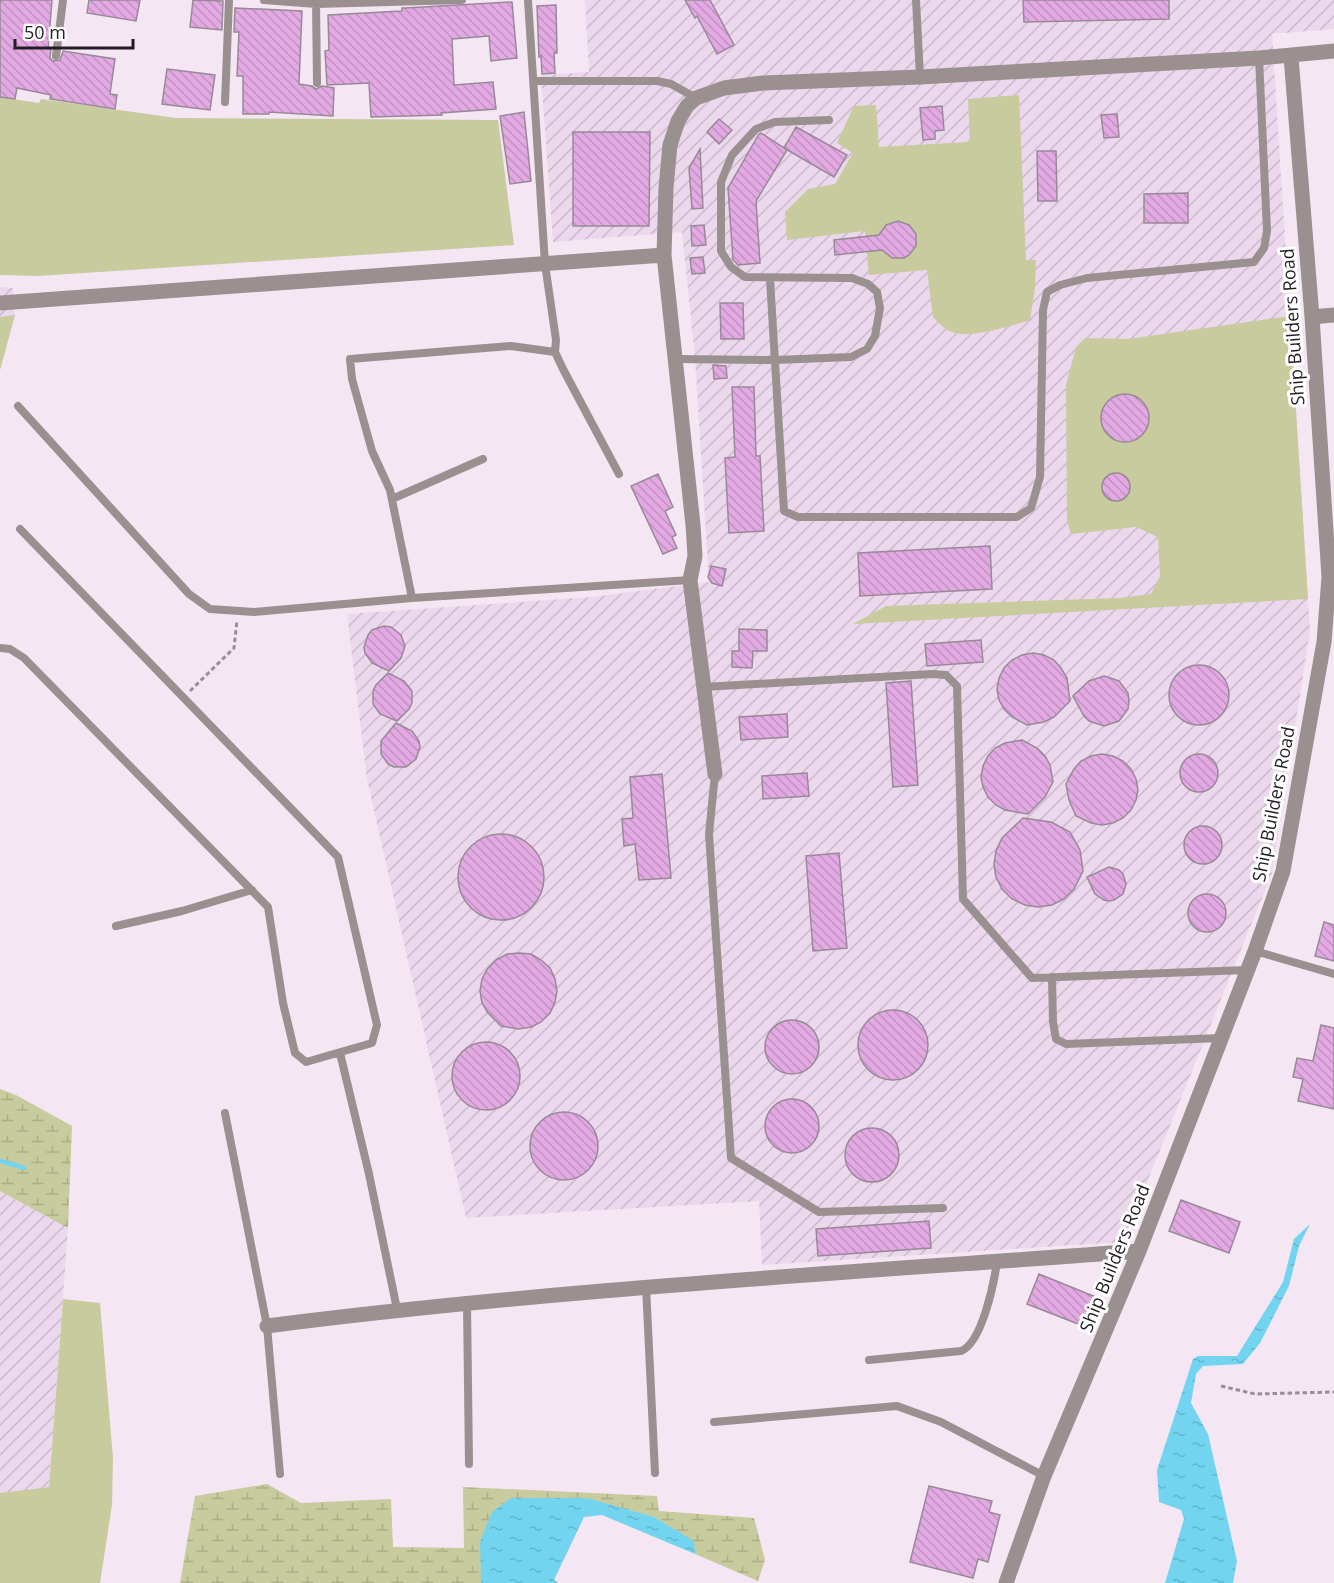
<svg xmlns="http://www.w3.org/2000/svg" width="1334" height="1583" viewBox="0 0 1334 1583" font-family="'Open Sans',sans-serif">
	<defs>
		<pattern id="industrial-furrows" width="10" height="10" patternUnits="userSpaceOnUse" patternTransform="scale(1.5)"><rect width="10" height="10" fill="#ecd8ec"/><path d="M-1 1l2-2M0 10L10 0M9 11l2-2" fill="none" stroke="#cab9ca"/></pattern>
		<pattern id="wetland-marsh" width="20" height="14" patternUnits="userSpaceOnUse" patternTransform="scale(1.5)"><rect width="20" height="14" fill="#c8cb9d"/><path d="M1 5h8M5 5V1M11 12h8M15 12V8" fill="none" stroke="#acae87"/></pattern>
		<pattern id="water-ripples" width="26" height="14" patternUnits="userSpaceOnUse" patternTransform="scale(1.5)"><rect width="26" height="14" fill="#72d4ef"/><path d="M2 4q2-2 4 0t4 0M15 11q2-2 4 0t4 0" fill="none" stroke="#62b6cd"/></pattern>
		<pattern id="building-back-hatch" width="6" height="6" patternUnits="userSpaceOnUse" patternTransform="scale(1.5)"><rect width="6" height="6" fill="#e2a9e2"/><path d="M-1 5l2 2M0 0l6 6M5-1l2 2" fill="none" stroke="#c291c2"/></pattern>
	</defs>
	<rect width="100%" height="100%" fill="#f5e6f4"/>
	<path fill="url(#industrial-furrows)" d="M 585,0 L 1334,0 L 1334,29 L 1272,34 L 1310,631 L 1272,873 L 1123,1242 L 762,1265 L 759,1201 L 466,1218 L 367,779 L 347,614 L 592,597 L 709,582 L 695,358 L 682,232 L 553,242 L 541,75 L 589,72 Z
		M 0,287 L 13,288 L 15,315 L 0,370 Z
		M 0,1191 L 68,1228 L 49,1487 L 0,1493 Z"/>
	<path fill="#c8cb9d" d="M 1019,95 L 1026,260 L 1036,260 L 1035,288 L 1030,320 C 1011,326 971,339 952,332 C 945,330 938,322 933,317 L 927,270 L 869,275 L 865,231 L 787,240 L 785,212 L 808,189 L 835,184 L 853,153 L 837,143 L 854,106 L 876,105 L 879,147 L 970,142 L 968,99 Z
		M 0,97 L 39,103 L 41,99 L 176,118 L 498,120 L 514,245 L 38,276 L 0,275 Z
		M 15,315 L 0,370 L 0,317 Z
		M 1290,316 L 1308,599 L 853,624 L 886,606 L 1120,598 L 1151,594 L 1160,576 L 1158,537 L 1136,527 L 1071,534 L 1067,520 L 1066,385 L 1076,347 L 1085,338 L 1128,339 Z
		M 63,1299 L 100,1303 L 113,1458 L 112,1505 L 100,1583 L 0,1583 L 0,1493 L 49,1487 Z"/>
	<path fill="url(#wetland-marsh)" d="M 0,1089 L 16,1095 L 72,1126 L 68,1228 L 0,1191 Z
		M 267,1484 L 301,1503 L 391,1499 L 393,1547 L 464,1548 L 463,1487 L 657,1496 L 659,1511 L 754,1518 L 765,1560 L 758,1581 L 695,1554 L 693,1541 L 654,1517 L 511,1498 L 482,1568 L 481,1583 L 180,1583 L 195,1496 Z"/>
	<path fill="url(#water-ripples)" d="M 1310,1224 L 1299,1246 L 1289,1286 L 1260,1343 L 1243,1364 L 1203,1366 L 1196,1374 L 1191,1403 L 1208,1434 L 1237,1561 L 1233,1583 L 1165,1583 L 1184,1519 L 1181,1510 L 1159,1502 L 1157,1470 L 1193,1359 L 1198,1356 L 1237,1356 L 1283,1282 L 1294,1239 Z
		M 511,1498 L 587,1498 L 654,1517 L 694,1541 L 695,1554 L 602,1515 L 584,1517 L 554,1580 L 558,1583 L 481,1583 L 480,1542 L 492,1512 Z"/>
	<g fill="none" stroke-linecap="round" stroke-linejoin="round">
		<path stroke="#72d4ef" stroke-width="4.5" d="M 0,1161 L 24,1168"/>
	</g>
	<path fill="url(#building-back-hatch)" stroke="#978a97" stroke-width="1.5" d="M 0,0 L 52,0 L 48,49 L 51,49 L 50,58 L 53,61 L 60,60 L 63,51 L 115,59 L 110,94 L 117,95 L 115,109 L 50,99 L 51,95 L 17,88 L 15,99 L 0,97 Z
		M 89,0 L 140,0 L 136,21 L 87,13 Z
		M 193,0 L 223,1 L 222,30 L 190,27 Z
		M 685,0 L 710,0 L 734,45 L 717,54 L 697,16 L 695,18 Z
		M 1023,0 L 1169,0 L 1169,19 L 1024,22 Z
		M 512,2 L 517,58 L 491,61 L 489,36 L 452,39 L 454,85 L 493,82 L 496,109 L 441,113 L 442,115 L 371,117 L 369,83 L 327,85 L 325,51 L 329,50 L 328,15 L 402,11 L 402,8 L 405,8 Z
		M 556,5 L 557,53 L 554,53 L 555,73 L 542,74 L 541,56 L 539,57 L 537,6 Z
		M 235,8 L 302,11 L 299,84 L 312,86 L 316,89 L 322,86 L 334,88 L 333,116 L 269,112 L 269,114 L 243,114 L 243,76 L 237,76 L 239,32 L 234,32 Z
		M 167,69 L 215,75 L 210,110 L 162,104 Z
		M 942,106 L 944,130 L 935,131 L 935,139 L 923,140 L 920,108 Z
		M 524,112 L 531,181 L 510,184 L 500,116 Z
		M 1117,114 L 1119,137 L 1104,138 L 1101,115 Z
		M 719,119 L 732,130 L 719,144 L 707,132 Z
		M 796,127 L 847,155 L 834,177 L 784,148 L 787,150 L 756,201 L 760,263 L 738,265 L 733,260 L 728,188 L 759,134 L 761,133 L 784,148 Z
		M 573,132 L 650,132 L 649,226 L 573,226 Z
		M 700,149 L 703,208 L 692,209 L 689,168 Z
		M 1037,151 L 1056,151 L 1057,201 L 1038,201 Z
		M 1188,193 L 1188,223 L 1144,223 L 1144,194 Z
		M 898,221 L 909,225 L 916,234 L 916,246 L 909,255 L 904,258 L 892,258 L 882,250 L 835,255 L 834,240 L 879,235 L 886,225 Z
		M 704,225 L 706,245 L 692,246 L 691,226 Z
		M 703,257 L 705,273 L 692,274 L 690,258 Z
		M 720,303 L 743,303 L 744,339 L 721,339 Z
		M 713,365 L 726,366 L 727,378 L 714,379 Z
		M 732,387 L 754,387 L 756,456 L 760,456 L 764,531 L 729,533 L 725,458 L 735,457 Z
		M1101 418a24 24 0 1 1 48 0a24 24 0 1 1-48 0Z
		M1102 487a14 14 0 1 1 28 0a14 14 0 1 1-28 0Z
		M 658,474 L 673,507 L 665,511 L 676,535 L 672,537 L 677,548 L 663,554 L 631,486 Z
		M 990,546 L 992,589 L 860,596 L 858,553 Z
		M 711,566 L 726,569 L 722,586 L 712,583 L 708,577 Z
		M 384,626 L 391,627 L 401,635 L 405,646 L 401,658 L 389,671 L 372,663 L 365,653 L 364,647 L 368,635 L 372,630 Z
		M 739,629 L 767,630 L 767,651 L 753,651 L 752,668 L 732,667 L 732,651 L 739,651 Z
		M 981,640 L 983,662 L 927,666 L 925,644 Z
		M 1033,653 L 1044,655 L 1054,660 L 1061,668 L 1067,678 L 1070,701 L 1054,717 L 1044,722 L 1027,725 L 1012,717 L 1004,709 L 999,700 L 997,689 L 999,678 L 1004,668 L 1012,660 L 1022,655 Z
		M1169 695a30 30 0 1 1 60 0a30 30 0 1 1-60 0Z
		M 388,673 L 404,681 L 412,691 L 412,703 L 409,709 L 397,721 L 380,714 L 373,704 L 373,691 L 376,685 Z
		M 1104,676 L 1119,681 L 1128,693 L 1129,701 L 1128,709 L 1119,721 L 1104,726 L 1089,721 L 1084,716 L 1073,696 L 1089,681 Z
		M 911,681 L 918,785 L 893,787 L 886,683 Z
		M 787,714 L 788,737 L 741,740 L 739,717 Z
		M 396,723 L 412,731 L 419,741 L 420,747 L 416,759 L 406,767 L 394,767 L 388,764 L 381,754 L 381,741 Z
		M 1022,740 L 1037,748 L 1045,756 L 1050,765 L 1053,782 L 1045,797 L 1028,814 L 1005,810 L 996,805 L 988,797 L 983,787 L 981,777 L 983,766 L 988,756 L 995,748 L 1005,743 Z
		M 1102,754 L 1113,756 L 1123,761 L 1131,769 L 1136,779 L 1138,790 L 1136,800 L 1131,810 L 1123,818 L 1113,823 L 1102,825 L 1091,823 L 1076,816 L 1069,800 L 1066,784 L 1074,769 L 1081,761 L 1091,756 Z
		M1180 773a19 19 0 1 1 38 0a19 19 0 1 1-38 0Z
		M 807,773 L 809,796 L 763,799 L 762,776 Z
		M 662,774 L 671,878 L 639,880 L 635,844 L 624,846 L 622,819 L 633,818 L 630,777 Z
		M 1023,818 L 1051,822 L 1070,832 L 1080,850 L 1083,871 L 1074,889 L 1064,899 L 1052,905 L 1038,907 L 1025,905 L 1012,899 L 1002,889 L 996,877 L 994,864 L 996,851 L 1002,838 Z
		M1184 845a19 19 0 1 1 38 0a19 19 0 1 1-38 0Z
		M458 877a43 43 0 1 1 86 0a43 43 0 1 1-86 0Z
		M 839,853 L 847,948 L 813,951 L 806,856 Z
		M 1109,867 L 1119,870 L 1123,874 L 1126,884 L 1123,894 L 1114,900 L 1109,901 L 1104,900 L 1095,894 L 1087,877 Z
		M1188 913a19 19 0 1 1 38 0a19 19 0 1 1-38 0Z
		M 1324,922 L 1334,925 L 1334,961 L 1315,956 Z
		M 519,953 L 531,954 L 541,960 L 550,968 L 555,979 L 557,991 L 555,1002 L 550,1013 L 541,1022 L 531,1027 L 519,1029 L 501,1026 L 488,1013 L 482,1003 L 480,991 L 482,979 L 488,968 L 496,960 L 507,954 Z
		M858 1045a35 35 0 1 1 70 0a35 35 0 1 1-70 0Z
		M765 1047a27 27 0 1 1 54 0a27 27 0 1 1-54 0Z
		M 1321,1025 L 1334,1028 L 1334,1109 L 1298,1101 L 1303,1079 L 1293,1077 L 1297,1058 L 1313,1061 Z
		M452 1076a34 34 0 1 1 68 0a34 34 0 1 1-68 0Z
		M765 1126a27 27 0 1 1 54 0a27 27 0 1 1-54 0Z
		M530 1146a34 34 0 1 1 68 0a34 34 0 1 1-68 0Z
		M845 1155a27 27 0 1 1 54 0a27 27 0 1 1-54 0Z
		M 1181,1200 L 1240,1222 L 1229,1253 L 1169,1231 Z
		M 929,1221 L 931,1248 L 818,1256 L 816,1229 Z
		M 1039,1274 L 1103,1300 L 1091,1329 L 1027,1304 Z
		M 929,1486 L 992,1501 L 989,1512 L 1000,1515 L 988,1562 L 978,1559 L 973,1578 L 910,1562 Z"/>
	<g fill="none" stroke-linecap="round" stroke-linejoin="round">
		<path stroke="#988e98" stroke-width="3" stroke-dasharray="4.5 3" stroke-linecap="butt" d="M 190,691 L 234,648 L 237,620
			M 1221,1386 L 1255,1394 L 1334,1392"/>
		<path stroke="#99908f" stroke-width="8" d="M 264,0 L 316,4 L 462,0
			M 528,0 L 545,264 L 556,340 L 555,352 L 564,371 L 619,474
			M 916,0 L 920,77
			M 316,1 L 317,83
			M 56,56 L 63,0
			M 534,81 L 657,81 L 671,84 L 696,98
			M 225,102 L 229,0
			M 770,279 L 784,511 L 798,517 L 1017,517 L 1031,508 L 1040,477 L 1043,310 L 1047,292 L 1060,285 L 1087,278 L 1254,262 L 1264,248 L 1267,231 L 1259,58
			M 675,359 L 774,360 L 851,357 L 867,349 L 875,336 L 880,308 L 877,292 L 868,284 L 852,278 L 745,277 L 731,267 L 721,251 L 721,182 L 732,155 L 756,129 L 775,122 L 829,120
			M 18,406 L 189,594 L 210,609 L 254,612 L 412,598 L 690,580
			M 392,499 L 483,459
			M 412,598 L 390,490 L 372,451 L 352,379 L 350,359 L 511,346 L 555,352
			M 0,648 L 10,649 L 24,658 L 268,907 L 283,1003 L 295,1053 L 306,1062 L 372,1043 L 377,1025 L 338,857 L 20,529
			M 704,687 L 932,674 L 946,675 L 957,686 L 963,899 L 1032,978 L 1247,970
			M 715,774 L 709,834 L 731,1158 L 819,1212 L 943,1208
			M 116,926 L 182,911 L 252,890
			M 1255,951 L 1334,974
			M 1052,977 L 1053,1022 L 1056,1039 L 1066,1044 L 1221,1038
			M 340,1053 L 369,1174 L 397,1309
			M 225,1113 L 267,1326 L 280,1474
			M 646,1286 L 655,1473
			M 467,1304 L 469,1464
			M 869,1360 L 961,1351 C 982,1343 994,1283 997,1262
			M 714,1422 L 897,1406 L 941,1422 L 1044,1476"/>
		<path stroke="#99908f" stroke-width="15" d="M 0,303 L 664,255
			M 1312,317 L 1334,315
			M 715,774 L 690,580 L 695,556 L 693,525 L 664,255 L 666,188 L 670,145 L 678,121 L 687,106 L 696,98 L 724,88 L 763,83 L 920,77 L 1259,58 L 1334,51
			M 267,1326 C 556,1289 848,1273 1139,1251
			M 1006,1583 L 1044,1476 L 1139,1251 L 1255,951 L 1283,871 L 1324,642 L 1329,577 L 1312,317 L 1291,57"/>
	</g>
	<g text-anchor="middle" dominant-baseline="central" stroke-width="6" stroke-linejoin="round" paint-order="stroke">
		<g font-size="18" fill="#231e23" stroke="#fff">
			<text transform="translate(1292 327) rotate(-94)">Ship Builders Road</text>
			<text transform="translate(1273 804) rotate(-79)">Ship Builders Road</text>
			<text transform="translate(1114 1258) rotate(-68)">Ship Builders Road</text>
		</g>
	</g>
	<path d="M15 39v9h118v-9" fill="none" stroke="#231e23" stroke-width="3"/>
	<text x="24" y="39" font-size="18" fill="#231e23" stroke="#ffffff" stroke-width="4.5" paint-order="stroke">50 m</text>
</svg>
